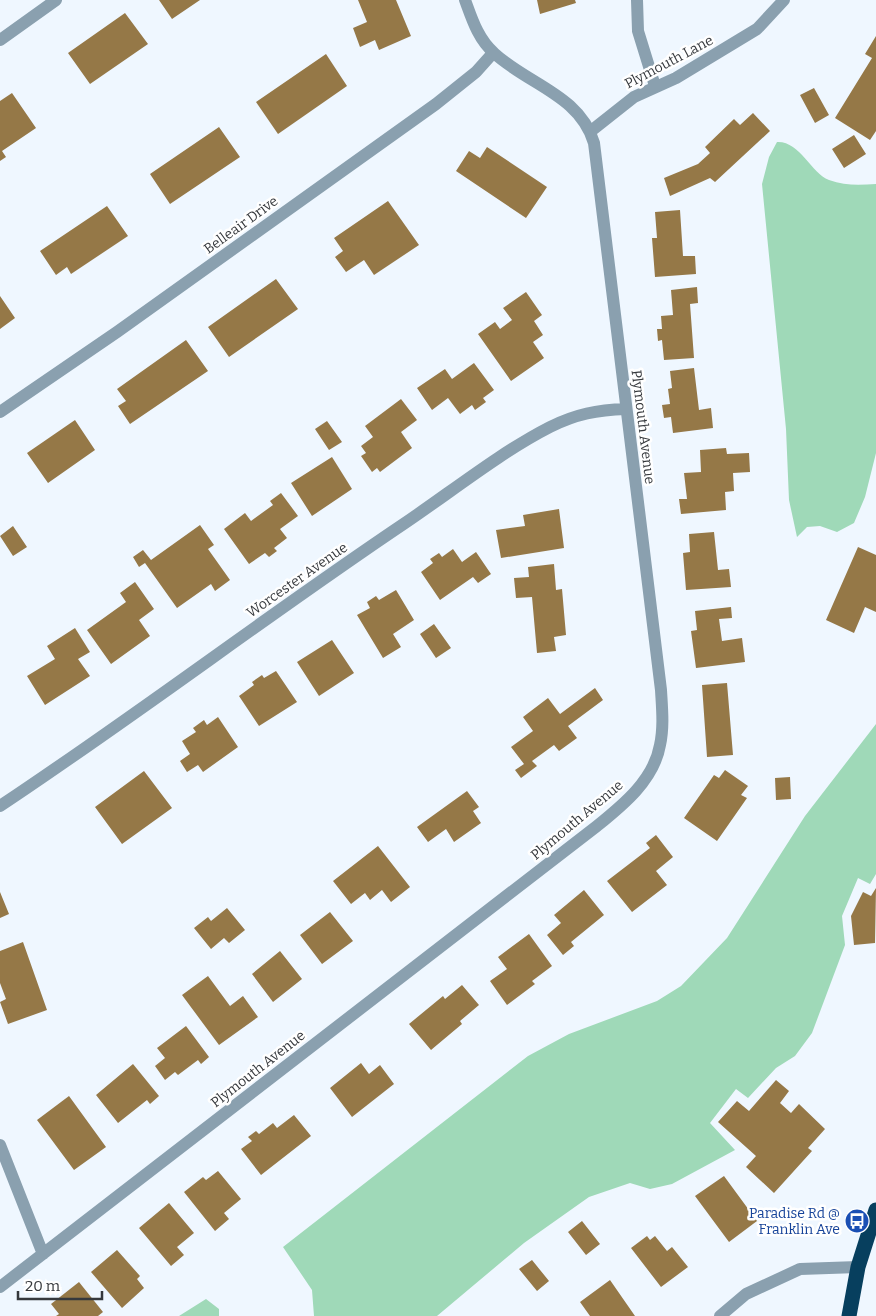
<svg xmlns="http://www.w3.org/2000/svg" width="876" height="1316" viewBox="0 0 876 1316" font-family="Bitter,serif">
	<rect width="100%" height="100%" fill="#eff7ff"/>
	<path fill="#9fd9b8" d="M 777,142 C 800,141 811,173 829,180 C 845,186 860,185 876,184 L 876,453 L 865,497 L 854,523 L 837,532 L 820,526 L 807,527 L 797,537 L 789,500 L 786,429 L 762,184 L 769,157 Z
		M 876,724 L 876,874 L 870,884 L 858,878 L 842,916 L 845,945 L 812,1033 L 795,1056 L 776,1068 L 748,1098 L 736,1089 L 710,1123 L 735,1150 L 672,1184 L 650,1189 L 630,1183 L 589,1197 L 524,1243 L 437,1316 L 314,1316 L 312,1290 L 283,1247 L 528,1056 L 569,1034 L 657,1001 L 681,986 L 727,938 L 805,816 Z
		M 206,1299 L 219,1309 L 219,1316 L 179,1316 Z"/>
	<path fill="#957847" d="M 159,0 L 200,0 L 172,19 Z
		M 358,0 L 396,0 L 411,36 L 379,50 L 375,40 L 360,47 L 353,28 L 367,22 Z
		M 537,0 L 575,0 L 576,3 L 540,14 Z
		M 125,13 L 148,44 L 90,84 L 68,53 Z
		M 876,36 L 876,131 L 870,140 L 835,118 L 872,58 L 865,54 Z
		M 326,54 L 347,86 L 278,134 L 256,102 Z
		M 814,88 L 829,115 L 815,123 L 800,95 Z
		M 12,93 L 36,128 L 2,151 L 6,157 L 0,161 L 0,101 Z
		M 753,113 L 770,131 L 715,182 L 710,178 L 670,196 L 664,178 L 698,164 L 710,153 L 705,147 L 734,119 L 740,125 Z
		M 219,127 L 240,157 L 170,204 L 150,174 Z
		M 854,135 L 866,154 L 844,168 L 832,149 Z
		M 487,147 L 547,187 L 526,218 L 456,171 L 469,151 L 480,158 Z
		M 388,201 L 419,245 L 374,275 L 364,260 L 346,272 L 335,257 L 343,251 L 334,238 Z
		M 107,206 L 128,236 L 71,274 L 67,267 L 56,275 L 40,251 Z
		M 680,210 L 683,256 L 695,256 L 696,274 L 655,277 L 652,238 L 657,238 L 655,212 Z
		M 276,279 L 298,309 L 229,357 L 208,327 Z
		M 697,287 L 698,303 L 690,304 L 694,358 L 664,360 L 662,340 L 658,341 L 657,329 L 662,329 L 661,316 L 673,315 L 671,290 Z
		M 526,292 L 542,315 L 534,321 L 543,335 L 533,342 L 544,358 L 511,381 L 478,334 L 495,322 L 500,329 L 512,320 L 503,308 Z
		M 0,296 L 15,318 L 0,329 Z
		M 186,340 L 208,371 L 130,424 L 118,406 L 126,401 L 117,389 Z
		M 474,363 L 494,390 L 483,398 L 486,402 L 475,410 L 472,405 L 460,414 L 448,398 L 432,410 L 417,388 L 445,369 L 452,379 Z
		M 694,368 L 699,410 L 711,408 L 713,428 L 673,433 L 671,417 L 664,418 L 662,405 L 670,404 L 668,389 L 672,388 L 670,371 Z
		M 401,399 L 417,420 L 401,432 L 412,448 L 380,472 L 377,468 L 372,472 L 361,456 L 366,453 L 361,446 L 373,437 L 365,426 Z
		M 75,420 L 95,450 L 48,483 L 27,453 Z
		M 327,421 L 342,442 L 329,450 L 315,429 Z
		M 726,448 L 727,454 L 749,453 L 750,472 L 733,473 L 734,491 L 725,492 L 726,510 L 681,514 L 679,499 L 687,499 L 684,473 L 701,472 L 700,450 Z
		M 332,457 L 352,489 L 312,516 L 291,483 Z
		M 281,493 L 298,516 L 280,529 L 287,538 L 274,548 L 277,551 L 269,557 L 265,553 L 249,564 L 224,529 L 245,513 L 251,521 L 273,505 L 270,501 Z
		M 559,509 L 564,548 L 501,558 L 496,530 L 525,526 L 523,515 Z
		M 200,525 L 214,545 L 208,549 L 230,580 L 215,591 L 211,584 L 177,608 L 145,563 L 139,567 L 133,557 L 143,550 L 151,560 Z
		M 13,526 L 27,547 L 13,556 L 0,536 Z
		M 714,532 L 718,570 L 729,569 L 731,587 L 686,590 L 683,553 L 690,552 L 689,534 Z
		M 858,547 L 876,555 L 876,612 L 865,607 L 854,633 L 826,620 Z
		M 453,549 L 462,562 L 476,552 L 491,574 L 478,583 L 473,577 L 440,600 L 421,572 L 433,563 L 430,559 L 439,553 L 442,557 Z
		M 554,564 L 556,590 L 562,589 L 566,635 L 554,637 L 556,651 L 537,653 L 532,597 L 516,598 L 514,578 L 529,577 L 528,567 Z
		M 135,582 L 154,609 L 139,620 L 150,636 L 111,664 L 87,630 L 126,602 L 120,593 Z
		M 396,590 L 414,620 L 393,634 L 401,647 L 383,658 L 357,615 L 370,608 L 367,602 L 376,596 L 379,600 Z
		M 731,607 L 732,618 L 719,619 L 722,641 L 742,638 L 745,662 L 696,668 L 691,631 L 697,630 L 695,611 Z
		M 434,624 L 451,648 L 436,658 L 420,634 Z
		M 75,628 L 90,652 L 78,659 L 90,676 L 45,705 L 27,676 L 55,659 L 47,646 Z
		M 332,640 L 354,673 L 319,696 L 297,662 Z
		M 276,671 L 297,702 L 259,726 L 239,696 L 254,685 L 252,682 L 262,675 L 264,678 Z
		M 727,683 L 733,755 L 707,757 L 702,685 Z
		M 595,688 L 603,700 L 568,726 L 577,738 L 559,751 L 554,745 L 532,761 L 537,766 L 521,778 L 515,770 L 524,764 L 511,747 L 533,731 L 523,717 L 548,698 L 560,714 Z
		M 218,717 L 238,747 L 203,772 L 198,765 L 187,772 L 180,761 L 190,754 L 182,741 L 196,732 L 193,728 L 204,720 L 207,725 Z
		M 725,770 L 748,786 L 741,795 L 747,798 L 717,841 L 684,818 L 714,775 L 719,778 Z
		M 144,771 L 172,808 L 122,844 L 95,807 Z
		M 790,777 L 791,799 L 776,800 L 775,778 Z
		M 467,791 L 479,807 L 473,811 L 481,823 L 454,842 L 446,829 L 428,842 L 417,827 Z
		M 656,835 L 673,857 L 656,871 L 667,885 L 632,912 L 607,881 L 650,848 L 646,843 Z
		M 378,846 L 410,887 L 391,902 L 382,890 L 370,900 L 365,893 L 351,904 L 333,881 Z
		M 876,888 L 875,943 L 854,945 L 851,916 L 863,892 L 871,896 Z
		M 584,890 L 604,915 L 571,942 L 574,946 L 563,955 L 547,935 L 561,923 L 554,915 Z
		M 0,892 L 9,914 L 0,918 Z
		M 227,908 L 245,930 L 229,943 L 224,938 L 211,949 L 194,928 L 208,917 L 211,921 Z
		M 330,912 L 353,941 L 322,964 L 300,935 Z
		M 529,934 L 552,966 L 532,981 L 535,984 L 507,1005 L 490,981 L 507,969 L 498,957 Z
		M 23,942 L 47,1010 L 8,1024 L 0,1002 L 6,999 L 0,983 L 0,951 Z
		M 280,951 L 302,979 L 273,1002 L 252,974 Z
		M 208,976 L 230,1006 L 243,996 L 258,1017 L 219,1045 L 182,995 Z
		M 462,985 L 479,1005 L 460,1021 L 462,1024 L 431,1050 L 409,1024 L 443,996 L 445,999 Z
		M 186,1026 L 209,1057 L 201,1064 L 198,1060 L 178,1075 L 175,1072 L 165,1080 L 155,1066 L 165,1058 L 157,1048 Z
		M 361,1063 L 369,1074 L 380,1065 L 394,1084 L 352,1117 L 330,1088 Z
		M 133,1064 L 159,1096 L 150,1104 L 147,1100 L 118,1123 L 96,1095 Z
		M 776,1080 L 789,1091 L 780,1103 L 791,1113 L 799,1104 L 825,1129 L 808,1148 L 812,1151 L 774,1193 L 746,1167 L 756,1156 L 718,1122 L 737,1101 L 749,1111 Z
		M 69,1096 L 106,1147 L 74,1170 L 37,1120 Z
		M 294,1115 L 311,1136 L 261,1175 L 241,1149 L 252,1141 L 248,1137 L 256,1131 L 259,1134 L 273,1123 L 277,1128 Z
		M 218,1171 L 241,1199 L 224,1213 L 229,1219 L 215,1231 L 184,1192 L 203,1177 L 206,1180 Z
		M 724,1176 L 757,1221 L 729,1242 L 695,1196 Z
		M 169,1203 L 194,1233 L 177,1247 L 184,1255 L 171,1266 L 139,1228 Z
		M 582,1221 L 600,1244 L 586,1255 L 568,1232 Z
		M 647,1236 L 650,1240 L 655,1236 L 667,1251 L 672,1247 L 688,1267 L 661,1287 L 631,1248 Z
		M 117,1250 L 140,1276 L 137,1279 L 144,1288 L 122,1308 L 91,1272 Z
		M 532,1260 L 549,1281 L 537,1291 L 519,1269 Z
		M 610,1280 L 635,1316 L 590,1316 L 580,1302 Z
		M 79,1282 L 103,1312 L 98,1316 L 56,1316 L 59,1314 L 51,1304 Z"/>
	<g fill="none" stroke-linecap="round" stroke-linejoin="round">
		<path stroke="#8aa0af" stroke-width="12" d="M 637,0 L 638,31 L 655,86
			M 0,40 L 56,0
			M 591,131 L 634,97 L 676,78 L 757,29 L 784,0
			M 0,412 L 117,332 L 436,104 L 476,72 L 493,53
			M 0,806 C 137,715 268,615 405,523 C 451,492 501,452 550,427 C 576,414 597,410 626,409
			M 0,1145 L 43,1254
			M 0,1287 L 597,826 C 623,805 654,780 660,745 C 664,727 662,708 661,690 L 594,143 C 580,95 527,84 494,53 C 478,39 472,19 465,0
			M 720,1316 L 746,1294 L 800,1269 L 858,1267"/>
		<path stroke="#073f5e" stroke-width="15" d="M 849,1316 L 858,1267 L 876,1210"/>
	</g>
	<defs>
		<symbol id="bus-disc" viewBox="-11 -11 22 22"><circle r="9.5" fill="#1a4fb4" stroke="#fff"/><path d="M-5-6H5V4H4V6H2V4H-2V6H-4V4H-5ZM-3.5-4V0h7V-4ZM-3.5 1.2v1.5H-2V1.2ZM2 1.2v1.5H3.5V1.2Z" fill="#fff"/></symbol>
	</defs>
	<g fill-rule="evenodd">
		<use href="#bus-disc" x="843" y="1207" width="28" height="28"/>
	</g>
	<g text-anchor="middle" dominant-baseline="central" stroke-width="5" stroke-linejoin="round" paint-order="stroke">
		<g font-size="14" fill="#35383c" stroke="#fff">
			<text transform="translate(669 62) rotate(-28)">Plymouth Lane</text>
			<text transform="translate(241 225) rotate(-36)">Belleair Drive</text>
			<text transform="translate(643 427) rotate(83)">Plymouth Avenue</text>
			<text transform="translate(297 580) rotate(-35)">Worcester Avenue</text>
			<text transform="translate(577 820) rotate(-40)">Plymouth Avenue</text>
			<text transform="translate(258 1069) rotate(-38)">Plymouth Avenue</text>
		</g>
		<g font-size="14" fill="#164399" stroke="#fff" text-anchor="end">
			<text x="840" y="1213">Paradise Rd @<tspan x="840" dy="16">Franklin Ave</tspan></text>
		</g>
	</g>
	<path d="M18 1291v8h84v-8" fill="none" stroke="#35383c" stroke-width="2.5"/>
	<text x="25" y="1291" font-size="15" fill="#35383c" stroke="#ffffff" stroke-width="4" paint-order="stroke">20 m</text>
</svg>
